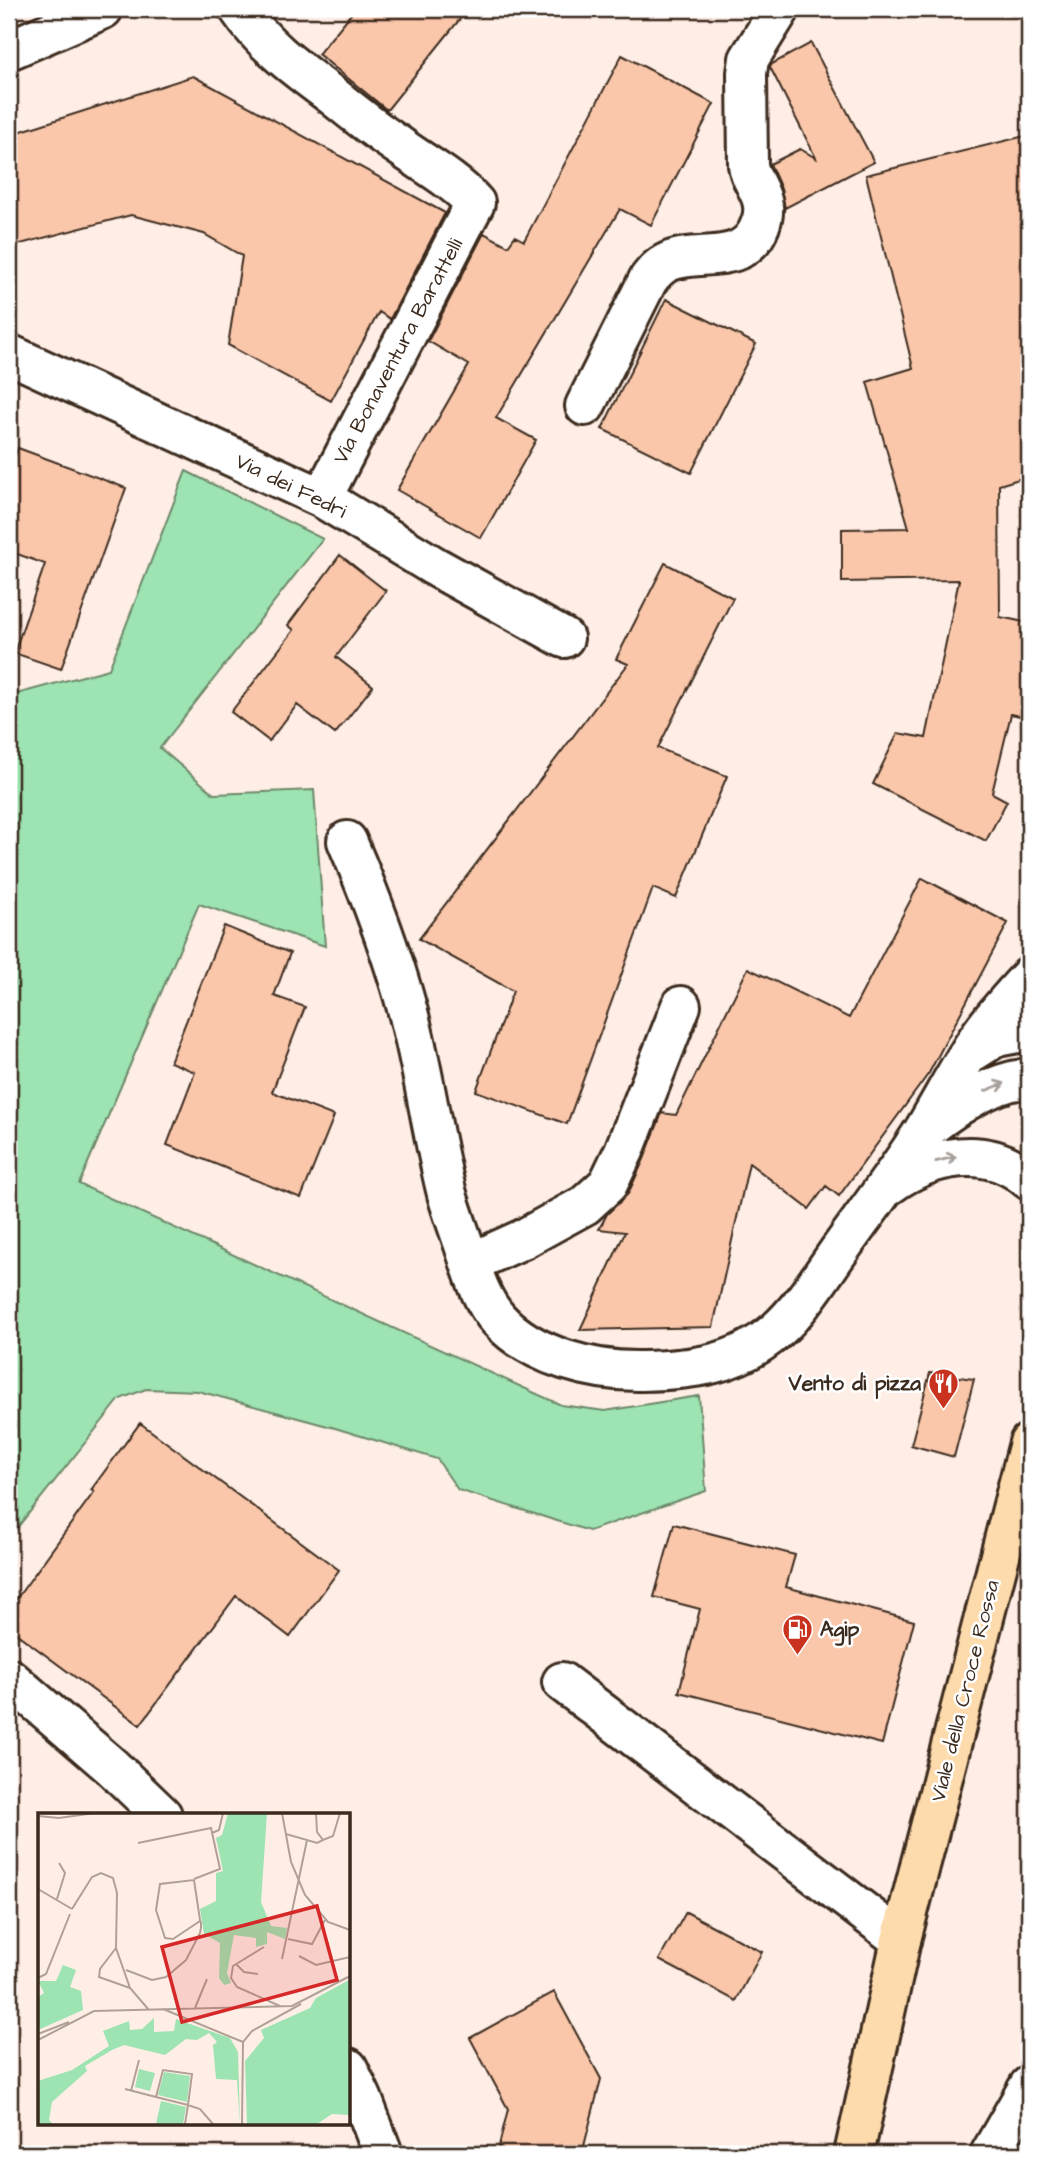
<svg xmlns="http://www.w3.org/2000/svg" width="1038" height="2163" viewBox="0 0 1038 2163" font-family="'Architects Daughter',sans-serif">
	<rect width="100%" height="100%" fill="#feeee6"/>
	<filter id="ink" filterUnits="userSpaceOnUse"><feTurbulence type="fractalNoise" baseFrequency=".0143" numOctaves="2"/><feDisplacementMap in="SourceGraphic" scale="14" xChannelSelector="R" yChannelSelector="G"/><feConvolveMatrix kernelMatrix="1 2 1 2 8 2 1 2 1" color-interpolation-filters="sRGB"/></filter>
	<g filter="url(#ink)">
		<path fill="#9de4b2" stroke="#6c8768" stroke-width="2" d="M 186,471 L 323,539 L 160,748 L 214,794 L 314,790 L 325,946 L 199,904 L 79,1184 L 561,1405 L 605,1411 L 699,1396 L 706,1491 L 589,1531 L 458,1490 L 437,1459 L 335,1428 L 198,1391 L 146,1389 L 120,1399 L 9,1538 L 9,696 L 109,669 Z"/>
		<path fill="#fac7ab" stroke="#3b2a1e" stroke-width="2" d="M 355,9 L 468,9 L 387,110 L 318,54 Z
			M 811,43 L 874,162 L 785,208 L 781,189 L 770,164 L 800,149 L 816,158 L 770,67 L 772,64 Z
			M 622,55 L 714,104 L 651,225 L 620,209 L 496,418 L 536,440 L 481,538 L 397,490 L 469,365 L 428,341 L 484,233 L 508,246 L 515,236 L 524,241 Z
			M 193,76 L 445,213 L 390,319 L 379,312 L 331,401 L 228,345 L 242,256 L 204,234 L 131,215 L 9,247 L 9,135 Z
			M 1029,135 L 1029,476 L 999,485 L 1000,617 L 1029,623 L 1029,718 L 1011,714 L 992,793 L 1007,801 L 986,841 L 873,784 L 898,733 L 926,738 L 959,580 L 842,582 L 842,529 L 909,528 L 867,382 L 913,368 L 866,175 Z
			M 666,299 L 756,344 L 691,473 L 602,429 Z
			M 18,448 L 126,488 L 61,669 L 14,653 L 45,564 L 9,551 L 9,472 Z
			M 340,555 L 386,591 L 336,657 L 373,686 L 335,734 L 297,705 L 269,741 L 231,712 L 294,630 L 288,625 Z
			M 665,563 L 733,598 L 658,748 L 727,776 L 676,898 L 653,888 L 567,1124 L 476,1091 L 513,991 L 419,939 L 628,664 L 616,659 Z
			M 922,878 L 1008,923 L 929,1073 L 839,1196 L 826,1186 L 809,1209 L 749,1163 L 713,1327 L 580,1330 L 625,1232 L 599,1229 L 607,1214 L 628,1194 L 644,1159 L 662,1113 L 676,1115 L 748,968 L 849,1018 Z
			M 224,926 L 290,953 L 274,996 L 305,1007 L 272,1092 L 334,1116 L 301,1198 L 167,1145 L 195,1072 L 170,1062 Z
			M 930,1373 L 974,1379 L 954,1457 L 911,1445 Z
			M 140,1423 L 339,1570 L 290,1637 L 236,1596 L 140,1725 L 9,1628 L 9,1609 L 94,1492 L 91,1490 Z
			M 674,1524 L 795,1555 L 786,1587 L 914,1621 L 882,1744 L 679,1692 L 700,1609 L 654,1597 Z
			M 686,1912 L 762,1952 L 736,2001 L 659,1960 Z
			M 554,1992 L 601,2079 L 582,2154 L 497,2154 L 508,2109 L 470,2038 Z"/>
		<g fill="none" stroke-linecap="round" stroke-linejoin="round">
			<defs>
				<path id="minor" d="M 239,9 C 264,46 298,70 333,96 C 354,113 375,130 398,145 C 424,164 453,179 475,203 L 322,498
					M 9,50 L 103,9
					M 9,354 L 322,498 L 434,566 L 564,638
					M 585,406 L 648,280 C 654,272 659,266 668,262 C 696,249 739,266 757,232 C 761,224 764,214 763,206 C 762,191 750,180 748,165 L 747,73 L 749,59 L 780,9
					M 347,841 C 371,897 392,953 408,1012 C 424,1072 432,1134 447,1194 C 452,1212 459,1230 465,1248 C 473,1272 481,1301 499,1320 C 533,1357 594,1372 642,1371 C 692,1370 737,1365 776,1331 C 802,1308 821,1276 841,1248 C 869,1209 898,1171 924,1130 C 943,1098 960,1065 981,1034 C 996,1013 1013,995 1029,977
					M 969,1054 L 996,1037 L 1029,1031
					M 930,1126 C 959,1104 992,1082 1029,1078
					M 889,1185 C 931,1155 988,1143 1029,1180
					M 470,1263 L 523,1239 L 585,1205 L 608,1184 L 624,1151 L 681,1006
					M 9,1678 L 112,1767 L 162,1815
					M 562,1682 L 901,1940
					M 348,2068 L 362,2098 L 383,2154
					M 990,2154 L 1029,2086"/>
				<path id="major" d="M 854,2154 L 901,1940 L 1029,1443"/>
			</defs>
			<use href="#minor" stroke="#3b2a1e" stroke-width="44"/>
			<use href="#major" stroke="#3b2a1e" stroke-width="44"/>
			<use href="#minor" stroke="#fff" stroke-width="38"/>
			<use href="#major" stroke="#fedbac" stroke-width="38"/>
		</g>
		<defs><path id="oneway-shaft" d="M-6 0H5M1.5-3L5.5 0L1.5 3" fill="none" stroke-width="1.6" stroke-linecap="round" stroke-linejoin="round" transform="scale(1.75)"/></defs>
		<g stroke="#a79f9a">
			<use href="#oneway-shaft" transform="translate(995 1087) rotate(-22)"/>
			<use href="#oneway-shaft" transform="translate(946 1159) rotate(-14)"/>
		</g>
	</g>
	<defs>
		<symbol id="restaurant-pin" viewBox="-11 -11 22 30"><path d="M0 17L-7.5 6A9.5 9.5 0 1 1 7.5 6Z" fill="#c8321e" stroke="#fff"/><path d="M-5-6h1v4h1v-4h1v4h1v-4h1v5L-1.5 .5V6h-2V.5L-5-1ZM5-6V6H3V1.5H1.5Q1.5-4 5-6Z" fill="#fff"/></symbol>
		<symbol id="fuel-pin" viewBox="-11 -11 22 30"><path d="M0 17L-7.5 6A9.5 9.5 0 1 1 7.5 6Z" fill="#c8321e" stroke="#fff"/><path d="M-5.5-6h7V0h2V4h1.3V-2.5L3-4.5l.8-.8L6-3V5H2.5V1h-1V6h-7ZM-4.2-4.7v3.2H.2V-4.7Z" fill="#fff"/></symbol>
	</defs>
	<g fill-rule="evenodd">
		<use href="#restaurant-pin" x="926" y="1366" width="35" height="47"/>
		<use href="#fuel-pin" x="780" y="1612" width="35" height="47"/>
	</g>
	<g text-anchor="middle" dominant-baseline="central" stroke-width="5" stroke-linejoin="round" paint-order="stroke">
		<g font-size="21" fill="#3b2a1e" stroke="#fff">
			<text transform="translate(398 351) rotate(-62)">Via Bonaventura Barattelli</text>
			<text transform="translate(291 486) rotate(26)">Via dei Fedri</text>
			<text transform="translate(965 1691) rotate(-76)">Viale della Croce Rossa</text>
		</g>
		<g font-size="21" font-weight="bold" fill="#3b2a1e" stroke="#fff" text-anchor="end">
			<text x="921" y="1383">Vento di pizza</text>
			<text x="820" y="1629" text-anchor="start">Agip</text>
		</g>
	</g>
	<g transform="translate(38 1813)">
		<rect width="312" height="312" fill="#feeee6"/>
		<path d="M 190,0 L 229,0 L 223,89 L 233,113 L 249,115 L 247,126 L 229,119 L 229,131 L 218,134 L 218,125 L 196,122 L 189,160 L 193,170 L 186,172 L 181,165 L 182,130 L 166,121 L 162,96 L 178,88 L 178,60 L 185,58 L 178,25 L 184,22 ZM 25,152 L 38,157 L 32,174 L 43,178 L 45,197 L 0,217 L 0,184 L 6,180 L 0,168 L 18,168 ZM 311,167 L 311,302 L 294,301 L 279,311 L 209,311 L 207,248 L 226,225 L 223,217 L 272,195 L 278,185 ZM 116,205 L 116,219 L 136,218 L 138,206 L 192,225 L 200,239 L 202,311 L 199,267 L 178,266 L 175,232 L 179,229 L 171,220 L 159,227 L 148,226 L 127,242 L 86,232 L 74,237 L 47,253 L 49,258 L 14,289 L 11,307 L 15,311 L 0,311 L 0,268 L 34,257 L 71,233 L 65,218 L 91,208 L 92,217 L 104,216 ZM 101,256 L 117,260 L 112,278 L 97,274 ZM 126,259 L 152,263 L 149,289 L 120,282 ZM 123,288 L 148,294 L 145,311 L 118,311 Z" fill="#9de4b2"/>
		<path fill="none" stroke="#b0a096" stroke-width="2" d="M 244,0 L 253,49 L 267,82 L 290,109 L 312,117M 278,0 L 279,19 L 285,27 L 295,23 L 302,0M 0,3 L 21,5 L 57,0M 174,20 L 181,17 L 185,0M 248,21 L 279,30 L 285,27M 100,30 L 173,15 L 182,56 L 156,66M 0,76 L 34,96M 19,86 L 27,60 L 21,50M 34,96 L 54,64 L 63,60 L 75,65 L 79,80 L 78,135 L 92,175 L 111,197M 250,126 L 274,131 L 287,107M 226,134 L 195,153 L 193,165 L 199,174 L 242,193M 78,135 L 62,156 L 61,164 L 92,175M 261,143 L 278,152 L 312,144M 244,146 L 269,27M 198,151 L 206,159 L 220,161M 88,157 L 114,167 L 128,164 L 148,147 L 162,120 L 163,115 L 163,110 L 162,107 L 156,67 L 122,71 L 118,97 L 127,125 L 135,126 L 162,108M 0,165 L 8,161 L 32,101M 157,195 L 169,166M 125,196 L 205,229M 0,221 L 31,209M 0,227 L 56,198 L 254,193 L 312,163M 87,276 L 118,284M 93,278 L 101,247M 147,311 L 150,292 L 154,261 L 125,257 L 118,284 L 150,292 L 162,296 L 175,311M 204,311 L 205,229 L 214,218 L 263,191"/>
		<path fill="#d62828" fill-opacity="0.15" stroke="#d62828" stroke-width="3.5" d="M 279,93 L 299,167 L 144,209 L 124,134 Z"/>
		<rect width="312" height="312" fill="none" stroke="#3b2a1e" stroke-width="3.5"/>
	</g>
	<rect width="1038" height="2163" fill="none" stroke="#fff" stroke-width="35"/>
	<rect x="18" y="18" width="1003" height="2128" fill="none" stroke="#3b2a1e" stroke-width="2.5" filter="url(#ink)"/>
</svg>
